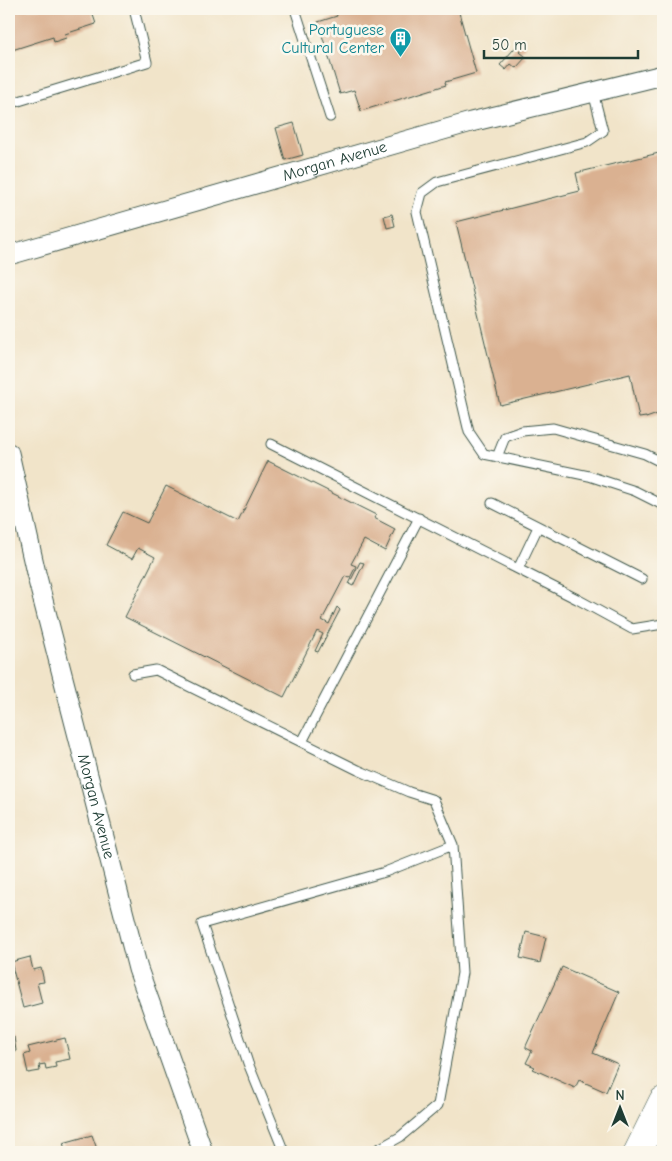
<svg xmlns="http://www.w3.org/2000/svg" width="672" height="1161" viewBox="0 0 672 1161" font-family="'Comic Neue',sans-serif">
	<rect width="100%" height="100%" fill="#fbf7ec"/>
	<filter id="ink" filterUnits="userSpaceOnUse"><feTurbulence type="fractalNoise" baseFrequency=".02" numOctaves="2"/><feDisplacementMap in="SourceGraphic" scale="10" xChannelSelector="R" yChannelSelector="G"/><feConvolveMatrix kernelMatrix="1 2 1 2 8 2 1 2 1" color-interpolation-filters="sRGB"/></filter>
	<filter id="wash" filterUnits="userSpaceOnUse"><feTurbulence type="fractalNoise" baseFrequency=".0096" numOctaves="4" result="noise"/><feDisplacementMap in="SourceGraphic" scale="20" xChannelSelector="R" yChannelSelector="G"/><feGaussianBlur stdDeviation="1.12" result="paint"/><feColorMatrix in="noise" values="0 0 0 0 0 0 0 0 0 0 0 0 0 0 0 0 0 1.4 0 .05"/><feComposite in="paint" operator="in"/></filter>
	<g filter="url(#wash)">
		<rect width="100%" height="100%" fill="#f1e4c9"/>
		<g id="blocks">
			<path fill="#dab191" d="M 9,9 L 91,9 L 96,24 L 65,34 L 66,38 L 54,42 L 53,37 L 9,51 Z
				M 335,9 L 458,9 L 476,73 L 445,82 L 446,85 L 361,111 L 354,90 L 340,94 L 318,22 L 337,16 Z
				M 520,42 L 525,47 L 520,52 L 526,57 L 516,68 L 511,64 L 506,70 L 500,65 Z
				M 294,123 L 303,155 L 285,160 L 276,128 Z
				M 663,152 L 663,412 L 646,418 L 646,417 L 639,418 L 630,374 L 500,405 L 456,222 L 580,191 L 576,173 Z
				M 392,214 L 395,226 L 387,228 L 384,216 Z
				M 268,461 L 376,515 L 374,518 L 395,529 L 385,551 L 364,540 L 351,564 L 356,566 L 350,578 L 345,576 L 322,620 L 329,624 L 337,607 L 340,610 L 318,652 L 315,651 L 323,634 L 317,631 L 284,697 L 125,617 L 155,557 L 138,548 L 132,559 L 106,545 L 123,512 L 147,523 L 166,486 L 238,522 Z
				M 360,562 L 364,563 L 353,586 L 349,584 Z
				M 526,932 L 546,937 L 540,963 L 520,958 Z
				M 30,957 L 33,970 L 41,968 L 44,982 L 37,983 L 42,1003 L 23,1008 L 11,962 Z
				M 562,967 L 619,992 L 593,1053 L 618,1064 L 606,1092 L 579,1080 L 575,1088 L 533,1069 L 535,1067 L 526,1063 L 532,1051 L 526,1048 L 526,1046 Z
				M 14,1037 L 16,1051 L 9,1052 L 9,1038 Z
				M 65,1038 L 70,1059 L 55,1062 L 56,1067 L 46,1069 L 45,1064 L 39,1065 L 40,1071 L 28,1073 L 24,1055 L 30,1053 L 28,1047 Z
				M 92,1135 L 98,1152 L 66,1152 L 63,1143 Z"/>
		</g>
	</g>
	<g filter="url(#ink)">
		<use href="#blocks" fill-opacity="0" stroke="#3e564a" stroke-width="1"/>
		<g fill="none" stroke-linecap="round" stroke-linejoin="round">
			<defs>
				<path id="lane" d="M 295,9 L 330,117
					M 593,92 L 603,131 L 587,142 L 437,182 L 422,193 L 417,212 L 469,432 L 484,454 L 589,476 L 635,491 L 663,505
					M 9,104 L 147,62 L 134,9
					M 271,444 L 577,599 L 632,629 L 663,624
					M 497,457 L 505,437 L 522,431 L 553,428 L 645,454 L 663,463
					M 492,503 L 642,579
					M 518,569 L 538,527
					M 133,674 L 156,670 L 358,770 L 409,792 L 434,800 L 453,845 L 462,973 L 438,1105 L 400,1137 L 373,1152
					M 302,742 L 419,518
					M 284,1152 L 248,1063 L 202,924 L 385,872 L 453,845"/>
				<g id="street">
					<path id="s1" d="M 9,255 L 471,122 L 663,75"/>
					<path id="s2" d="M 9,453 L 36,573 L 138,969 L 203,1152"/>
				</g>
				<path id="primary" d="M 638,1152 L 663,1101"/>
			</defs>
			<use href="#lane" stroke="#3e564a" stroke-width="11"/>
			<use href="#street" stroke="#3e564a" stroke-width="21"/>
			<use href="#primary" stroke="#3e564a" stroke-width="29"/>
			<use href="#lane" stroke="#fff" stroke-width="9"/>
			<use href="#street" stroke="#fff" stroke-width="19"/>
			<use href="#primary" stroke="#fff" stroke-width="28"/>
		</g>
	</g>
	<defs>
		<symbol id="building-pin" viewBox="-11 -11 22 30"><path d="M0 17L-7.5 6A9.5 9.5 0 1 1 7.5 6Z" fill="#0f9aa8" stroke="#fbf7ec"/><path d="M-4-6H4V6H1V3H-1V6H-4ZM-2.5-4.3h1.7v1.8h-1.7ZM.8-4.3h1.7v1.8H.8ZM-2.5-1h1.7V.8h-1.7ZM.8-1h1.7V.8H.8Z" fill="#fff"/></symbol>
	</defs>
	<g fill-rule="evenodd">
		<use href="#building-pin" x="388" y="26" width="25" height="34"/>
	</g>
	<g text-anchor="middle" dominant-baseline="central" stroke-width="5" stroke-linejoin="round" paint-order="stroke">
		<g font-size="16" fill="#0d838f" stroke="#fbf7ec" text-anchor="end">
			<text x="384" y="30">Portuguese<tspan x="384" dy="18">Cultural Center</tspan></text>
		</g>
		<g font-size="16" fill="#1f3d34" stroke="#fbf7ec">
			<text stroke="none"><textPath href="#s1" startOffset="339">Morgan Avenue</textPath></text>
			<text stroke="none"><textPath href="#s2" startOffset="364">Morgan Avenue</textPath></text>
		</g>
	</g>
	<rect width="672" height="1161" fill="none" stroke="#fbf7ec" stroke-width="30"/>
	<g transform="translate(620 1108)" stroke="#fbf7ec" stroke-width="4" paint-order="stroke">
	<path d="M0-4L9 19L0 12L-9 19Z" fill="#1f3d34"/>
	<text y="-8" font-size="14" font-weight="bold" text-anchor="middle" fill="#1f3d34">N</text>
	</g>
	<path d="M484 50v8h154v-8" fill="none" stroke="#1f3d34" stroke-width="2.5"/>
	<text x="492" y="50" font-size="15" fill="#1f3d34" stroke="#fbf7ec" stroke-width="4" paint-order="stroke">50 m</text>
</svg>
